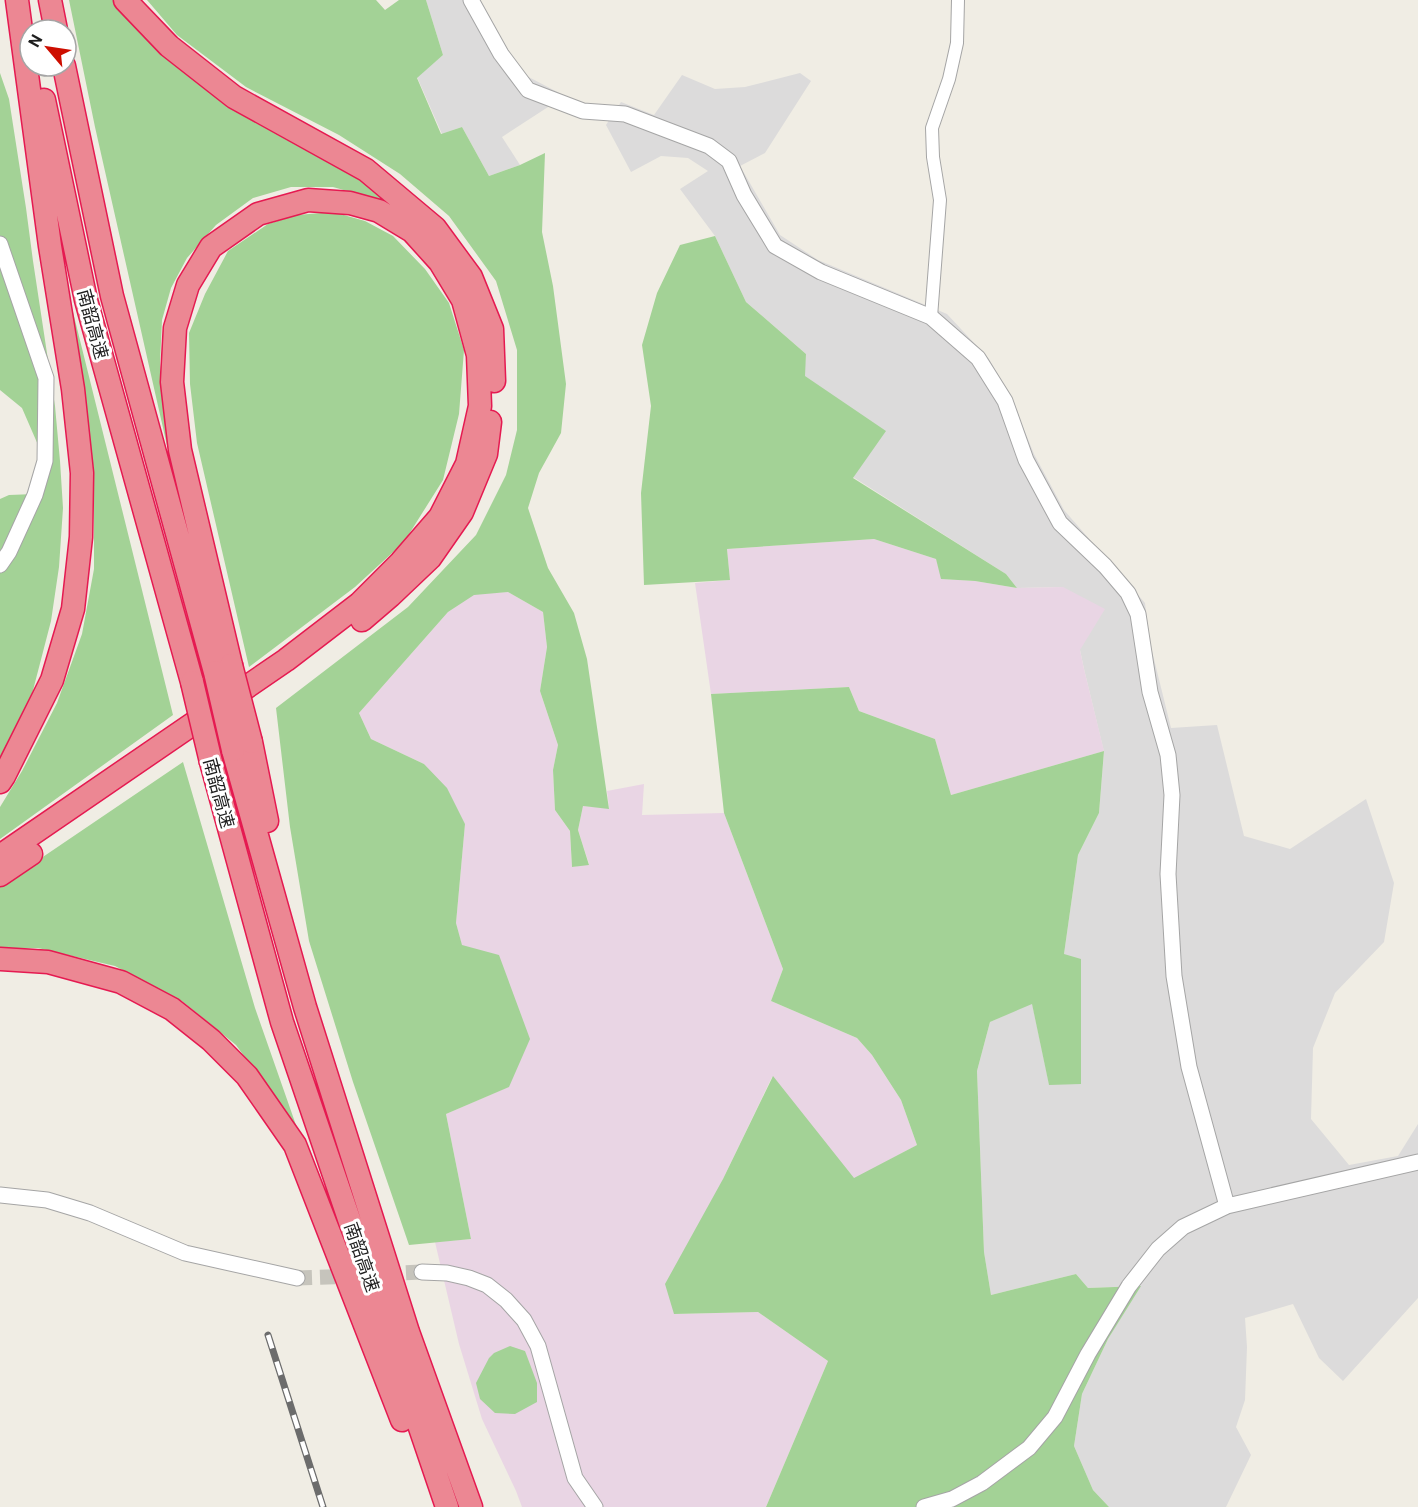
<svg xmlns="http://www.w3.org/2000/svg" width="1418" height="1507" viewBox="0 0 1418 1507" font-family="Roboto,'Noto Sans SC',sans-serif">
	<rect width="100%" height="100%" fill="#f0ede4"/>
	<path fill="#dcdbdb" d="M 426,0 L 480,0 L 521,73 L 565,96 L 502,137 L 520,165 L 489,176 L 462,127 L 442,134 L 417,77 L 443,55 Z
		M 800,73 L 811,81 L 765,153 L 740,166 L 780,235 L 818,260 L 947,314 L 989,359 L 1012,400 L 1034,454 L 1064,510 L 1145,603 L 1150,643 L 1171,728 L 1217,725 L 1244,836 L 1290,849 L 1366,799 L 1394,883 L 1384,942 L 1335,993 L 1313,1048 L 1311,1119 L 1349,1165 L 1398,1156 L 1418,1124 L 1418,1298 L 1343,1381 L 1319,1358 L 1293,1304 L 1245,1318 L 1247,1347 L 1245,1400 L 1236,1427 L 1251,1455 L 1226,1507 L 1109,1507 L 1093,1490 L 1074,1446 L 1082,1394 L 1108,1339 L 1140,1286 L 1088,1288 L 1076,1274 L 991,1295 L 984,1252 L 977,1071 L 990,1022 L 1032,1003 L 1049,1084 L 1064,954 L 1078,855 L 1099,813 L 1104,752 L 1084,669 L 1080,650 L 1063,587 L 1017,588 L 1006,574 L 853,477 L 885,431 L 804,376 L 806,354 L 746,302 L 715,236 L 680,189 L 708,171 L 688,158 L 661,156 L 631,172 L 606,125 L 621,102 L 654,115 L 682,75 L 715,89 L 745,87 Z"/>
	<path fill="#e9d5e4" d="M 874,539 L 936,559 L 942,579 L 975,581 L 1017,588 L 1063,587 L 1105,609 L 1080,650 L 1084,669 L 1104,751 L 951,795 L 935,739 L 859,711 L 849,687 L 711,694 L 695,583 L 730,580 L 727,549 Z
		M 508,592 L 543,612 L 547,647 L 540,691 L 558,745 L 553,770 L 555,810 L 570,831 L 572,867 L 589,864 L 578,830 L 583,806 L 609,808 L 607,791 L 644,784 L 642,815 L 724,813 L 783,969 L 771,1001 L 857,1038 L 872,1055 L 901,1100 L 917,1145 L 854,1179 L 772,1077 L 723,1179 L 674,1314 L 758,1312 L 828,1361 L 766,1507 L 522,1507 L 516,1491 L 482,1419 L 459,1344 L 435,1242 L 471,1239 L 446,1114 L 508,1087 L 462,946 L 456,923 L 465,824 L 424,764 L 371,739 L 359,713 L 448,612 L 474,594 Z"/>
	<path fill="#a3d296" d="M 69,0 L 115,0 L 158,49 L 226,106 L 363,182 L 424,229 L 372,198 L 333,187 L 291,187 L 253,198 L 216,225 L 187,258 L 171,288 L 162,320 L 160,363 L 168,450 L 95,127 Z
		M 147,0 L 376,0 L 385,10 L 399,0 L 426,0 L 443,55 L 417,78 L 441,134 L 462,127 L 489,176 L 520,165 L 545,153 L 542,232 L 553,286 L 566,384 L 561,433 L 539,473 L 528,508 L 548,568 L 574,613 L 587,659 L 609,809 L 583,806 L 578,830 L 589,865 L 572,867 L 570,831 L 555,810 L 553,770 L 558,745 L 540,691 L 547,647 L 543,612 L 508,592 L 474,595 L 448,612 L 359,713 L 371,739 L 424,764 L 447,788 L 465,824 L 456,923 L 462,945 L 499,955 L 530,1039 L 509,1087 L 446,1114 L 471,1239 L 409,1245 L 353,1082 L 309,941 L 290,827 L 276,708 L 408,607 L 476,535 L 506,475 L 517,430 L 517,350 L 496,281 L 449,216 L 400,174 L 339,135 L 246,87 L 177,35 Z
		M 0,73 L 9,99 L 26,208 L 33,261 L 55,406 L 60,461 L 63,508 L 59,567 L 51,621 L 31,698 L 0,762 L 0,499 L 9,495 L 35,494 L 45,461 L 22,408 L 0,390 Z
		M 333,212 L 365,221 L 393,236 L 425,269 L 449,303 L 464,350 L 459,414 L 443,480 L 404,542 L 355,587 L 249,667 L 197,443 L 190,384 L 189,333 L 205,294 L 228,251 L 268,224 L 297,215 Z
		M 715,236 L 746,302 L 806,354 L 805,376 L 886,431 L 853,478 L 1006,574 L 1017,588 L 975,581 L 941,579 L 936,559 L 874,539 L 727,549 L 730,580 L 644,585 L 641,493 L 651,406 L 642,345 L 657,293 L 680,245 Z
		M 71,304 L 173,715 L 0,839 L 0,807 L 22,771 L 57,703 L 82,634 L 94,569 L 94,472 Z
		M 849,687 L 859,711 L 935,739 L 951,795 L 1104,751 L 1099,813 L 1078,855 L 1064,954 L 1081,959 L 1081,1084 L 1049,1085 L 1032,1004 L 990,1022 L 977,1071 L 984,1252 L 991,1295 L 1076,1274 L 1088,1288 L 1141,1286 L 1108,1339 L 1082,1394 L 1074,1446 L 1093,1490 L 1109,1507 L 766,1507 L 828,1361 L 758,1312 L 674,1314 L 665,1284 L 723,1179 L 773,1076 L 854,1178 L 917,1145 L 901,1100 L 872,1055 L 857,1038 L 771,1001 L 783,969 L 724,813 L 711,694 Z
		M 183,762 L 255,1008 L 297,1128 L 236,1045 L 182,1001 L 115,966 L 38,948 L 0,949 L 0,886 Z
		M 510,1346 L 525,1351 L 537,1383 L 537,1402 L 515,1414 L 495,1413 L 480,1399 L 476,1383 L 489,1358 L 494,1353 Z"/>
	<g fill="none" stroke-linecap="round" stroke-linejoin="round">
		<path stroke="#c6c4bc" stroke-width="15" stroke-dasharray="15 8" stroke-linecap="butt" d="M 383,1274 L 422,1272
			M 297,1278 L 353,1276"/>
		<defs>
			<path id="minor" d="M 931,317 L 940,200 L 933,157 L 932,128 L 949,79 L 957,43 L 958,0"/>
			<path id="tertiary" d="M 471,0 L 501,54 L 528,90 L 583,111 L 625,114 L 709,146 L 729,161 L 744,195 L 775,246 L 821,272 L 931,317 L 978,358 L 1005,401 L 1026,460 L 1060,523 L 1105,566 L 1128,593 L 1138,614 L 1150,692 L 1168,755 L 1172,795 L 1168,874 L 1174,976 L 1189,1067 L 1227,1206
				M 0,244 L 46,378 L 45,461 L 35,495 L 9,552 L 0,565
				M 0,1195 L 47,1200 L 90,1213 L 185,1253 L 297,1278
				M 422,1272 L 447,1273 L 469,1278 L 487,1285 L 506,1300 L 524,1320 L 538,1346 L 575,1478 L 595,1507
				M 924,1507 L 952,1499 L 982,1483 L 1029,1448 L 1055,1417 L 1088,1354 L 1129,1286 L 1158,1249 L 1183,1227 L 1227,1206 L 1418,1162"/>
			<path id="motorway" d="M 50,0 L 56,30
				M 125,0 L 169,46 L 234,97 L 366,170 L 435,228 L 471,277 L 492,329 L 494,381
				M 64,66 L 112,296 L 215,672
				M 44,100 L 86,300 L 192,682
				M 362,620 L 390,596 L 430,558 L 462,512 L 486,454 L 490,422
				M 251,742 L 267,821
				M 233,750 L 305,1007 L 408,1332 L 471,1507
				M 211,762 L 282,1022 L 447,1507
				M 0,782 L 4,776 L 52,680 L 73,609 L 81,537 L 82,473 L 73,389 L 50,246 L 17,0
				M 0,856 L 286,660 L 359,604 L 401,562 L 440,517 L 467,464 L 480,406 L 478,355 L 463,300 L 440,262 L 412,231 L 379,211 L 350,203 L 308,200 L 258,214 L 211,247 L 188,285 L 175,328 L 172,382 L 180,450 L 231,665
				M 0,875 L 31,854
				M 0,959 L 48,962 L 121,982 L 172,1009 L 211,1040 L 247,1076 L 295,1145 L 402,1420"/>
		</defs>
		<use href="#minor" stroke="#a5a5a5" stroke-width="14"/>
		<use href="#tertiary" stroke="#a5a5a5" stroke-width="17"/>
		<use href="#motorway" stroke="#e51a51" stroke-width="25"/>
		<use href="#minor" stroke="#fff" stroke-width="12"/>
		<use href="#tertiary" stroke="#fff" stroke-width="15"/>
		<use href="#motorway" stroke="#ec8793" stroke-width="22"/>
		<defs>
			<path id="rail" d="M 268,1335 L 323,1507"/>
		</defs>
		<use href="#rail" stroke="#6c6c6c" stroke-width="7"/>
		<use href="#rail" stroke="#fff" stroke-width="4.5" stroke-dasharray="14" stroke-linecap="butt"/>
		<defs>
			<path id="motorway-bridge" d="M 231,665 L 251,742
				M 215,672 L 233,750
				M 192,682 L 211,762"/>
		</defs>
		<use href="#motorway-bridge" stroke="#e51a51" stroke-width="25" stroke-linecap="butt"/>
		<use href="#motorway-bridge" stroke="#ec8793" stroke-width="22"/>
	</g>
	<g text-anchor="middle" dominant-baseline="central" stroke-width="6" stroke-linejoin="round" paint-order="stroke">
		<g font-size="18" fill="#1e1e1e" stroke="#fff">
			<text transform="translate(93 324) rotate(75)">南韶高速</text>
			<text transform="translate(219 793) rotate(75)">南韶高速</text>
			<text transform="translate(362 1257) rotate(71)">南韶高速</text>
		</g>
	</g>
	<g transform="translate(48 48) rotate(299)"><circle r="28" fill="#ffffff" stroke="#a5a5a5" stroke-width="1.5"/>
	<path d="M0-4.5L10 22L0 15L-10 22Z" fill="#cd0e00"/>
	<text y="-9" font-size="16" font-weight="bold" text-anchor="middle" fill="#1e1e1e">N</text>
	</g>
</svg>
